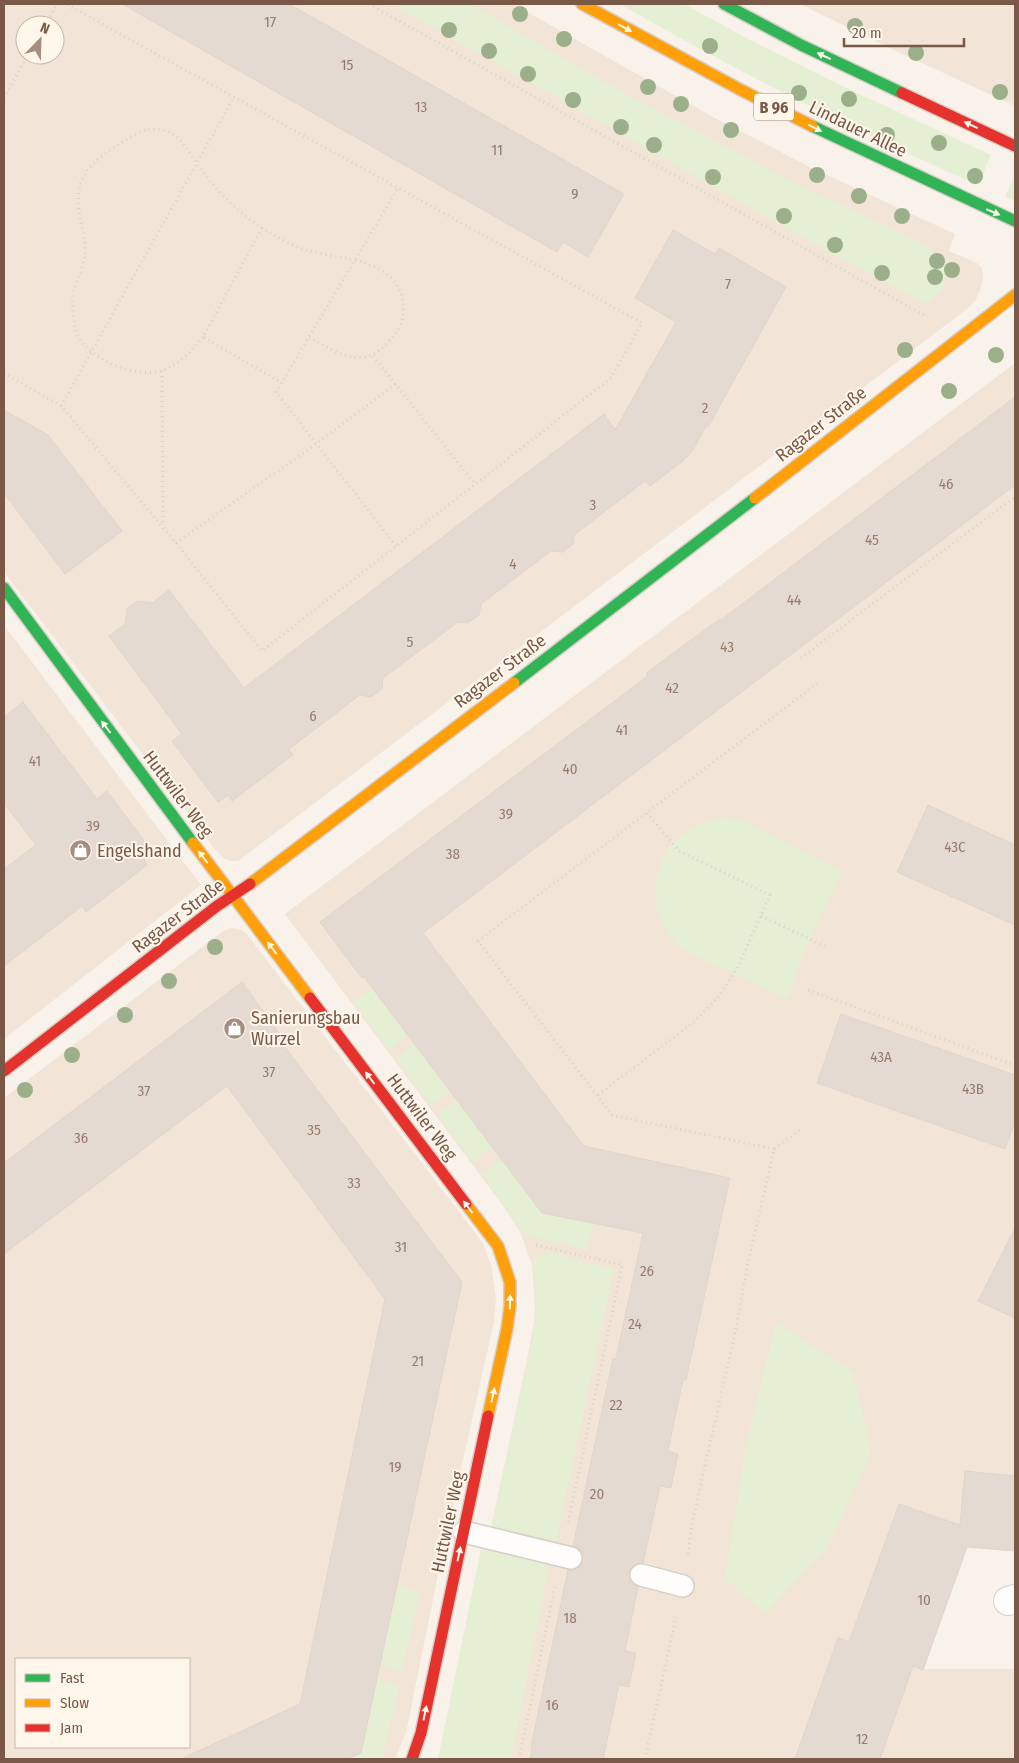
<svg xmlns="http://www.w3.org/2000/svg" width="1019" height="1763" viewBox="0 0 1019 1763" font-family="'Fira Sans Condensed',sans-serif">
	<rect width="100%" height="100%" fill="#f8f2ea"/>
	<path fill="#f2e5d7" fill-rule="evenodd" d="M 4,4 L 513,4 L 713,117 L 814,169 L 955,234 L 949,251 L 977,263 L 981,267 L 983,276 L 981,288 L 976,300 L 967,309 L 250,852 L 238,861 L 230,861 L 223,858 L 214,848 L 4,572 ZM 25,25 L 55,25 L 55,55 L 25,55 Z
		M 800,4 L 1015,4 L 1015,106 L 896,51 Z
		M 1015,363 L 1015,1228 L 996,1266 L 1015,1275 L 1015,1551 L 967,1547 L 923,1669 L 1015,1669 L 1015,1759 L 439,1759 L 454,1702 L 526,1364 L 534,1323 L 535,1306 L 532,1265 L 521,1234 L 507,1211 L 285,914 Z
		M 4,625 L 201,885 L 4,1039 Z
		M 231,928 L 239,929 L 246,933 L 483,1243 L 491,1265 L 496,1298 L 494,1322 L 443,1550 L 406,1733 L 395,1759 L 4,1759 L 4,1098 L 223,931 ZM 16,1659 L 189,1659 L 189,1747 L 16,1747 Z"/>
	<path fill="#e4efd3" d="M 392,4 L 470,4 L 611,86 L 791,181 L 928,246 L 947,264 L 943,289 L 926,304 L 817,245 Z
		M 620,4 L 684,4 L 752,41 L 853,91 L 991,155 L 978,185 C 856,131 736,71 620,4 Z
		M 1015,174 L 1015,201 L 1005,197 Z
		M 720,818 L 745,821 L 842,872 L 804,951 L 788,999 C 765,988 742,978 719,967 C 705,960 687,954 676,943 C 657,924 650,893 659,868 C 671,836 689,827 720,818 Z
		M 372,987 L 408,1034 L 389,1050 L 353,1002 Z
		M 415,1044 L 451,1091 L 431,1106 L 396,1059 Z
		M 457,1099 L 493,1146 L 473,1162 L 438,1115 Z
		M 502,1159 L 542,1212 L 594,1223 L 587,1250 L 524,1234 L 482,1174 Z
		M 549,1253 L 614,1269 L 556,1540 L 491,1527 L 534,1333 C 538,1307 536,1284 533,1258 Z
		M 776,1322 L 853,1372 L 871,1452 L 829,1545 L 765,1614 L 725,1578 L 745,1452 Z
		M 481,1549 L 549,1564 L 511,1759 L 438,1759 Z
		M 397,1585 L 420,1591 L 402,1672 L 380,1665 Z
		M 377,1679 L 399,1685 L 382,1759 L 347,1759 L 361,1753 Z"/>
	<path fill="#e5dad1" stroke="#e1d4cb" d="M 122,4 L 289,4 L 624,194 L 588,257 L 563,242 L 557,252 Z
		M 673,230 L 715,254 L 719,248 L 786,287 L 708,427 L 706,426 L 692,451 L 683,461 L 650,486 L 645,481 L 574,535 L 573,544 L 563,552 L 551,551 L 481,604 L 479,615 L 468,623 L 458,622 L 383,678 L 382,689 L 371,697 L 360,695 L 289,749 L 293,755 L 232,801 L 228,795 L 218,802 L 172,741 L 182,734 L 109,636 L 125,624 L 127,608 L 138,601 L 152,603 L 169,590 L 244,688 L 604,414 L 615,430 L 676,322 L 635,298 Z
		M 1015,397 L 1015,485 L 423,933 L 584,1146 L 730,1178 L 686,1380 L 683,1379 L 668,1451 L 678,1454 L 671,1488 L 660,1486 L 643,1563 L 637,1563 L 632,1566 L 629,1572 L 629,1578 L 632,1584 L 638,1587 L 625,1651 L 636,1653 L 629,1687 L 619,1685 L 603,1759 L 530,1759 L 532,1748 L 531,1747 L 568,1570 L 574,1570 L 580,1567 L 583,1560 L 583,1555 L 580,1549 L 573,1546 L 613,1359 L 616,1359 L 643,1233 L 542,1213 L 364,977 L 362,978 L 320,922 L 648,676 L 646,673 L 720,619 L 721,620 Z
		M 4,410 L 48,435 L 122,531 L 65,574 L 4,493 Z
		M 23,702 L 97,799 L 107,791 L 153,853 L 144,860 L 147,865 L 86,912 L 82,906 L 4,966 L 4,869 L 36,845 L 4,803 L 4,717 Z
		M 928,805 L 1015,845 L 1015,925 L 897,872 Z
		M 242,982 L 281,1036 L 278,1038 L 462,1282 L 361,1753 L 347,1759 L 181,1759 L 300,1704 L 385,1299 L 227,1086 L 4,1254 L 4,1163 Z
		M 841,1014 L 1015,1075 L 1015,1121 L 1005,1149 L 817,1083 Z
		M 1015,1228 L 1015,1318 L 978,1301 Z
		M 965,1471 L 1015,1476 L 1015,1551 L 967,1547 L 923,1670 L 913,1666 L 880,1759 L 795,1759 L 838,1638 L 849,1642 L 899,1504 L 960,1525 Z"/>
	<g fill="none" stroke-linecap="round" stroke-linejoin="round">
		<defs>
			<path id="lane" d="M 464,1532 L 571,1558
				M 641,1575 L 683,1586"/>
			<path id="street" d="M 1008,1601 L 1015,1599"/>
			<path id="fast" d="M 724,4 L 801,45 L 902,93
				M 812,126 L 1015,221
				M 4,588 L 193,843
				M 514,683 L 755,498"/>
			<path id="slow" d="M 582,4 L 741,90 L 812,126
				M 755,498 L 1015,295
				M 193,843 L 310,998
				M 250,884 L 514,683
				M 466,1204 L 498,1246 L 510,1282 L 510,1306 L 507,1329 L 488,1416"/>
			<path id="jam" d="M 902,93 L 1015,146
				M 310,998 L 466,1204
				M 4,1071 L 217,906 L 250,884
				M 412,1759 L 421,1733 L 488,1416"/>
		</defs>
		<use href="#lane" stroke="#d6cec7" stroke-width="24"/>
		<use href="#street" stroke="#d6cec7" stroke-width="30"/>
		<use href="#fast" stroke="#d7cec6" stroke-width="14"/>
		<use href="#slow" stroke="#d7cec6" stroke-width="14"/>
		<use href="#jam" stroke="#d7cec6" stroke-width="14"/>
		<path stroke="#dbd2cc" stroke-width="3" stroke-dasharray="1 4" stroke-linecap="butt" d="M 369,4 L 927,317
			M 45,25 L 57,4
			M 4,98 L 28,55
			M 262,228 L 203,337 L 282,383
			M 203,337 C 191,351 181,363 164,370 C 139,380 90,360 78,336 C 73,326 71,300 74,290 C 77,277 84,266 85,253 C 86,232 75,210 79,189 C 81,180 87,169 94,163 C 103,154 137,131 148,129 C 154,129 165,130 169,132 C 184,140 188,151 197,164 C 200,170 206,175 210,181 C 233,209 264,233 298,247 C 329,260 375,254 396,284 C 405,297 405,309 401,324 C 398,331 394,336 389,341 C 363,372 337,353 309,337
			M 373,356 L 475,484
			M 162,371 L 163,525
			M 4,373 L 61,406 L 176,543 L 262,651 L 611,378 L 642,323 L 66,4
			M 61,406 L 234,97
			M 176,543 L 316,444 L 396,384
			M 396,546 L 276,392 L 398,188
			M 801,658 L 1015,497
			M 761,916 L 827,947
			M 808,990 L 1011,1064
			M 598,1095 L 694,1022 L 718,997 L 738,967 L 770,895 L 679,851 L 647,813
			M 774,1149 L 612,1115 L 478,941 L 819,682
			M 536,1245 L 622,1265 L 568,1524
			M 688,1554 L 692,1523 L 734,1338 L 747,1268 L 774,1149 L 802,1129
			M 519,1759 L 555,1586
			M 645,1759 L 676,1617"/>
		<use href="#lane" stroke="#fefdfc" stroke-width="21"/>
		<use href="#street" stroke="#fefdfc" stroke-width="28"/>
		<use href="#fast" stroke="#30b455" stroke-width="11"/>
		<use href="#slow" stroke="#ff9f0a" stroke-width="11"/>
		<use href="#jam" stroke="#e5322d" stroke-width="11"/>
	</g>
	<g fill="#9bb08a">
		<circle cx="520" cy="14" r="8"/>
		<circle cx="855" cy="26" r="8"/>
		<circle cx="449" cy="30" r="8"/>
		<circle cx="564" cy="39" r="8"/>
		<circle cx="710" cy="46" r="8"/>
		<circle cx="489" cy="51" r="8"/>
		<circle cx="916" cy="53" r="8"/>
		<circle cx="528" cy="74" r="8"/>
		<circle cx="648" cy="87" r="8"/>
		<circle cx="1000" cy="92" r="8"/>
		<circle cx="799" cy="93" r="8"/>
		<circle cx="849" cy="99" r="8"/>
		<circle cx="573" cy="100" r="8"/>
		<circle cx="681" cy="104" r="8"/>
		<circle cx="621" cy="127" r="8"/>
		<circle cx="731" cy="130" r="8"/>
		<circle cx="887" cy="135" r="8"/>
		<circle cx="939" cy="143" r="8"/>
		<circle cx="654" cy="145" r="8"/>
		<circle cx="817" cy="175" r="8"/>
		<circle cx="975" cy="176" r="8"/>
		<circle cx="713" cy="177" r="8"/>
		<circle cx="859" cy="196" r="8"/>
		<circle cx="784" cy="216" r="8"/>
		<circle cx="902" cy="216" r="8"/>
		<circle cx="835" cy="245" r="8"/>
		<circle cx="937" cy="261" r="8"/>
		<circle cx="952" cy="270" r="8"/>
		<circle cx="882" cy="273" r="8"/>
		<circle cx="935" cy="277" r="8"/>
		<circle cx="905" cy="350" r="8"/>
		<circle cx="996" cy="355" r="8"/>
		<circle cx="949" cy="391" r="8"/>
		<circle cx="215" cy="947" r="8"/>
		<circle cx="169" cy="981" r="8"/>
		<circle cx="125" cy="1015" r="8"/>
		<circle cx="72" cy="1055" r="8"/>
		<circle cx="25" cy="1090" r="8"/>
	</g>
	<defs><path id="oneway-solid" d="M-6-.8H1V-3.2L6.5 0L1 3.2V.8H-6Z" transform="scale(1.25)"/></defs>
	<g fill="#fff7ec">
		<use href="#oneway-solid" transform="translate(625 28) rotate(28)"/>
		<use href="#oneway-solid" transform="translate(824 56) rotate(-155)"/>
		<use href="#oneway-solid" transform="translate(971 125) rotate(-155)"/>
		<use href="#oneway-solid" transform="translate(815 128) rotate(27)"/>
		<use href="#oneway-solid" transform="translate(993 212) rotate(23)"/>
		<use href="#oneway-solid" transform="translate(106 727) rotate(-127)"/>
		<use href="#oneway-solid" transform="translate(203 857) rotate(-127)"/>
		<use href="#oneway-solid" transform="translate(272 948) rotate(-127)"/>
		<use href="#oneway-solid" transform="translate(370 1078) rotate(-127)"/>
		<use href="#oneway-solid" transform="translate(468 1207) rotate(-127)"/>
		<use href="#oneway-solid" transform="translate(510 1302) rotate(-88)"/>
		<use href="#oneway-solid" transform="translate(493 1395) rotate(-78)"/>
		<use href="#oneway-solid" transform="translate(459 1554) rotate(-78)"/>
		<use href="#oneway-solid" transform="translate(425 1713) rotate(-78)"/>
	</g>
	<defs>
		<symbol id="shop-disc" viewBox="-11 -11 22 22"><circle r="9.5" fill="#a58e80" stroke="#fff7ec"/><path d="M-5-2.5h2.3a2.7 3.5 0 0 1 5.4 0H5L5.5 6h-11ZM-1.5-2.5h3a1.5 2.3 0 0 0-3 0Z" fill="#fff"/></symbol>
	</defs>
	<g fill-rule="evenodd">
		<use href="#shop-disc" x="68" y="838" width="25" height="25"/>
		<use href="#shop-disc" x="222" y="1016" width="25" height="25"/>
	</g>
	<g text-anchor="middle" dominant-baseline="central" stroke-width="4" stroke-linejoin="round" paint-order="stroke">
		<g font-size="15" fill="#967a6c">
			<text x="270" y="22">17</text>
			<text x="347" y="65">15</text>
			<text x="421" y="107">13</text>
			<text x="497" y="150">11</text>
			<text x="575" y="194">9</text>
			<text x="728" y="284">7</text>
			<text x="705" y="408">2</text>
			<text x="946" y="484">46</text>
			<text x="593" y="505">3</text>
			<text x="872" y="540">45</text>
			<text x="513" y="564">4</text>
			<text x="794" y="600">44</text>
			<text x="410" y="642">5</text>
			<text x="727" y="647">43</text>
			<text x="672" y="688">42</text>
			<text x="313" y="716">6</text>
			<text x="622" y="730">41</text>
			<text x="35" y="761">41</text>
			<text x="570" y="769">40</text>
			<text x="506" y="814">39</text>
			<text x="93" y="826">39</text>
			<text x="955" y="847">43C</text>
			<text x="453" y="854">38</text>
			<text x="881" y="1057">43A</text>
			<text x="269" y="1072">37</text>
			<text x="973" y="1089">43B</text>
			<text x="144" y="1091">37</text>
			<text x="314" y="1130">35</text>
			<text x="81" y="1138">36</text>
			<text x="354" y="1183">33</text>
			<text x="401" y="1247">31</text>
			<text x="647" y="1271">26</text>
			<text x="635" y="1324">24</text>
			<text x="418" y="1361">21</text>
			<text x="616" y="1405">22</text>
			<text x="395" y="1467">19</text>
			<text x="597" y="1494">20</text>
			<text x="924" y="1600">10</text>
			<text x="570" y="1618">18</text>
			<text x="552" y="1705">16</text>
			<text x="862" y="1739">12</text>
		</g>
		<rect fill="#fff7ec" stroke="#a18878" stroke-width="1" x="754" y="93.5" width="40" height="27" rx="4"/>
		<g font-size="16" font-weight="bold" fill="#795847">
			<text x="774" y="107">B 96</text>
		</g>
		<g font-size="18" fill="#795847" stroke="#fff7ec">
			<text transform="translate(858 129) rotate(26)">Lindauer Allee</text>
			<text transform="translate(821 424) rotate(-38)">Ragazer Straße</text>
			<text transform="translate(500 671) rotate(-37)">Ragazer Straße</text>
			<text transform="translate(178 794) rotate(53)">Huttwiler Weg</text>
			<text transform="translate(178 916) rotate(-37)">Ragazer Straße</text>
			<text transform="translate(422 1117) rotate(53)">Huttwiler Weg</text>
			<text transform="translate(448 1522) rotate(-78)">Huttwiler Weg</text>
		</g>
		<g font-size="18" fill="#795847" stroke="#fff7ec" text-anchor="start">
			<text x="97" y="851">Engelshand</text>
			<text x="251" y="1018">Sanierungsbau<tspan x="251" dy="21">Wurzel</tspan></text>
		</g>
	</g>
	<rect width="1019" height="1763" fill="none" stroke="#795847" stroke-width="10"/>
	<rect x="15" y="1658" width="175" height="90" fill="#fff7ec" stroke="#c9b7aa"/>
	<rect x="25" y="1674" width="25" height="8" fill="#30b455" stroke="#c9b7aa"/>
	<text x="60" y="1683" font-size="15" fill="#795847">Fast</text>
	<rect x="25" y="1699" width="25" height="8" fill="#ff9f0a" stroke="#c9b7aa"/>
	<text x="60" y="1708" font-size="15" fill="#795847">Slow</text>
	<rect x="25" y="1724" width="25" height="8" fill="#e5322d" stroke="#c9b7aa"/>
	<text x="60" y="1733" font-size="15" fill="#795847">Jam</text>
	<g transform="translate(40 40) rotate(23)"><circle r="24" fill="#fff7ec" stroke="#c9b7aa"/>
	<path d="M0-4L9 19L0 12L-9 19Z" fill="#a58e80"/>
	<text y="-8" font-size="14" font-weight="bold" text-anchor="middle" fill="#795847">N</text>
	</g>
	<path d="M844 38v8h120v-8" fill="none" stroke="#795847" stroke-width="2.5"/>
	<text x="852" y="38" font-size="15" fill="#795847" stroke="#fff7ec" stroke-width="4" paint-order="stroke">20 m</text>
</svg>
